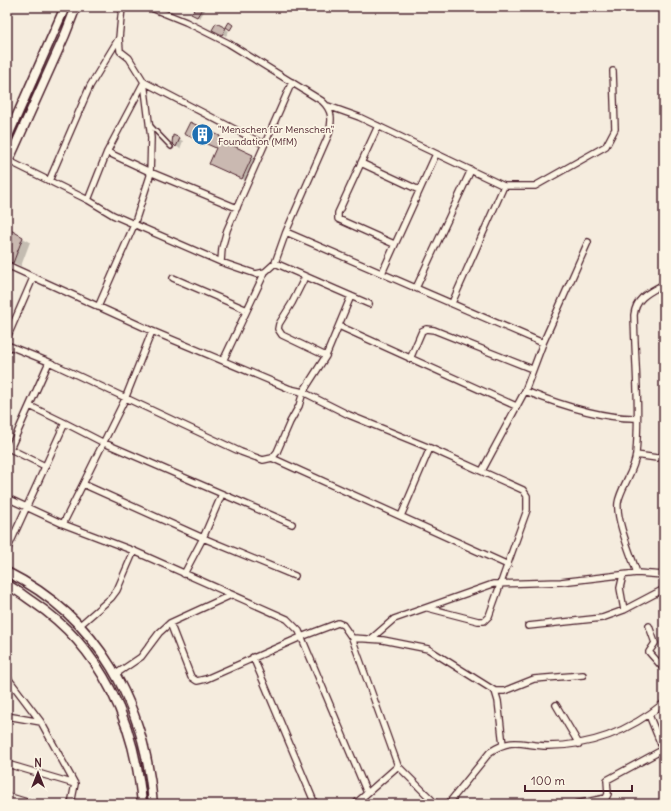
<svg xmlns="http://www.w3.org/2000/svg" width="671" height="811" viewBox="0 0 671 811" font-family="Delius,sans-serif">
	<rect width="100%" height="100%" fill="#f5ecde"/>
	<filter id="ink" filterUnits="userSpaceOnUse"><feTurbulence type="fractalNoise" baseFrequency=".025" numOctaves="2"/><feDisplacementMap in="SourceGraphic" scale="8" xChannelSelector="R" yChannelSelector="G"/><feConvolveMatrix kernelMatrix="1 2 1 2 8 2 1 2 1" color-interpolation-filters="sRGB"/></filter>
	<g filter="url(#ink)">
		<path fill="#0003" d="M 197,7 L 207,7 L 200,18 L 192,13 Z
			M 217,24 L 229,31 L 226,36 L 214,29 Z
			M 186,134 L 220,137 L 227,141 L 226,143 L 260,160 L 249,182 L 218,167 L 217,149 Z
			M 174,137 L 183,141 L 180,149 L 173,143 Z
			M 7,229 L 30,242 L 21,266 L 7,260 Z"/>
		<path fill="#cab9b1" stroke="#4a1f2b" d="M 196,7 L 203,7 L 197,17 L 191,14 Z
			M 229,22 L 233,25 L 230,30 L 226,27 Z
			M 216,23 L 226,28 L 222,35 L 212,30 Z
			M 190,122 L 220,136 L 219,139 L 253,155 L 242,179 L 209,164 L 216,148 L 184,134 Z
			M 173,135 L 180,138 L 176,147 L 172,143 Z
			M 7,228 L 23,237 L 13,263 L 7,261 Z"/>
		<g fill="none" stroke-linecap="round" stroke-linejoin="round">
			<defs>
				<path id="service" d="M 150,125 L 171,147"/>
				<path id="minor" d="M 149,7 L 186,22 L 228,43 L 322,101 C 333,111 332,120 329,134 L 286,232 L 275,263
					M 328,106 L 359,117 L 504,186 L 535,186 L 606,146 L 615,129 L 613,71
					M 378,126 L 338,213 L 338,219 L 394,244
					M 107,152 L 150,172 L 237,208
					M 7,160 L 88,200 L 113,215 L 221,262 L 256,274 L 265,272 L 275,263 L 369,304
					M 361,163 L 419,190
					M 49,181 L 90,86 L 119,38
					M 88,200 L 107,152 L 144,82 L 263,144
					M 286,232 L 543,343
					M 221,262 L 222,248 L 227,230 L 292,82
					M 7,265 L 152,331 L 290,389 L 303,392 L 349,415 L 430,448 L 523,490 L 527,496 L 527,510 L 489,616 L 484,621 L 478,621 L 428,608
					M 382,273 L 436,154
					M 305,277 L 292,303 L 279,324 L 278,329 L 282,335 L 326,356
					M 173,278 L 247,310
					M 416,288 L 471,170
					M 452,303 L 504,186
					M 98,307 L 134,225 L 150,176 L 151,138 L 144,82 L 129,58 L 120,51 L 119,38 L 122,7
					M 339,326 L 516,406
					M 152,331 L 125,399 L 83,484 L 203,538 L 184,574
					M 7,338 L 33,278
					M 7,345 L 49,362 L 241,452 L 263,460 L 272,458 L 277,452 L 290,422 L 299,406 L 303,392 L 326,356 L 351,296
					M 410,359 L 422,331 L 426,329 L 434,330 L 532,369
					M 223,361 L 265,272
					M 525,391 L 543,343 L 588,242
					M 30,406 L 65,423
					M 8,448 L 45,466
					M 10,449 L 49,362
					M 636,455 L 657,458 L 662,456 L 664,452
					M 272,458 L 508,565
					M 482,471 L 525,391 C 558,404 602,419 637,418
					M 222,494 L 203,538 L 295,576
					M 7,498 L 63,524 L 134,551 L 287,619 L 299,631 L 367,793
					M 401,516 L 430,448
					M 63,524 L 83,484
					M 7,550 L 65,423 L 102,442 L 292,524
					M 637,573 C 631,555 616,520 618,503 C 620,488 635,471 636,454 C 640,408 635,361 634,315 C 636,297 650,292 664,284
					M 623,575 L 620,588 L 624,610
					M 170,623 L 191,677 L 197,681 L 206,679 L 301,637 L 338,623 L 343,625 L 352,638 L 398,766 L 436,804
					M 79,626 L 111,598 L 117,590 L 134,551
					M 528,626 L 602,618 L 624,610 L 664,589
					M 649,626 L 655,643 L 649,652 L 664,669
					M 352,638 L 383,640 L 428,649 L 495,691 L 504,691 L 534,679 L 583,675
					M 371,639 L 394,619 L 493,584 L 561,582 L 637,573 L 664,575
					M 253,657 L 315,804
					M 116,674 L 141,657 L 159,633 L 170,623 L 231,595
					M 7,677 L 41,722 L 75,784 L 71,804
					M 495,691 L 498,701 L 503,745
					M 556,705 L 579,744
					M 649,715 L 664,752
					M 7,716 L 41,722
					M 7,764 L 75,784
					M 7,796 L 33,804
					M 355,804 L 398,766
					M 448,804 L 490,752 C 514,736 523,746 548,746 C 591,746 631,730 664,703
					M 576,804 L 606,798 L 608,794 L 607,780 L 664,749"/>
				<path id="secondary" d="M 7,138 L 65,7
					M 7,164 L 65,35 L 76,7
					M 7,572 C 99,618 145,704 153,804
					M 7,585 C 16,589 24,596 33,602 C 102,648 135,723 142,804"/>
			</defs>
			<use href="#service" stroke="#4a1f2b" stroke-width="6"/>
			<use href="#minor" stroke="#4a1f2b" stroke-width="8"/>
			<use href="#secondary" stroke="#4a1f2b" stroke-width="11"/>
			<use href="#service" stroke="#fcf5e5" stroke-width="3"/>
			<use href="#minor" stroke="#fcf5e5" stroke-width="5.5"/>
			<use href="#secondary" stroke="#fcf5e5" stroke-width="8"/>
		</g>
	</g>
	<defs>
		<symbol id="building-disc" viewBox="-11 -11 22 22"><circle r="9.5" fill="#1f6fb2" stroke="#fcf5e5"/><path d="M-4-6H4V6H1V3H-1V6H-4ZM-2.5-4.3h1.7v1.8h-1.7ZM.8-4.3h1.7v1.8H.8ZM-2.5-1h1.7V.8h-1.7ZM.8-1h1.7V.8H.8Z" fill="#fff"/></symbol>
	</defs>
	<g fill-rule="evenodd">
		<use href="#building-disc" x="190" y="122" width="25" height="25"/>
	</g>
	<g text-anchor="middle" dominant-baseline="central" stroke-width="3.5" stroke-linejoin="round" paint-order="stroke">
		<g font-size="10" fill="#4a1f2b" stroke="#fcf5e5" text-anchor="start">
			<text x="218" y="129">"Menschen für Menschen"<tspan x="218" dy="12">Foundation (MfM)</tspan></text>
		</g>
	</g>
	<rect width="671" height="811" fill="none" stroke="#fcf5e5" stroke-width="24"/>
	<rect x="12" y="12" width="647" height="787" fill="none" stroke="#4a1f2b" stroke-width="1.5" filter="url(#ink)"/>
	<g transform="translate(38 773)" stroke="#fcf5e5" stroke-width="3" paint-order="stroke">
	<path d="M0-3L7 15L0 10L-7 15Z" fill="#4a1f2b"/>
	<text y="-6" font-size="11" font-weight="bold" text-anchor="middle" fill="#4a1f2b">N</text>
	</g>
	<path d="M525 785v6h107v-6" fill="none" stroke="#4a1f2b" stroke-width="2"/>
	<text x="531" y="785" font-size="12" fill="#4a1f2b" stroke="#fcf5e5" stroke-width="3" paint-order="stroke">100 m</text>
</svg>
